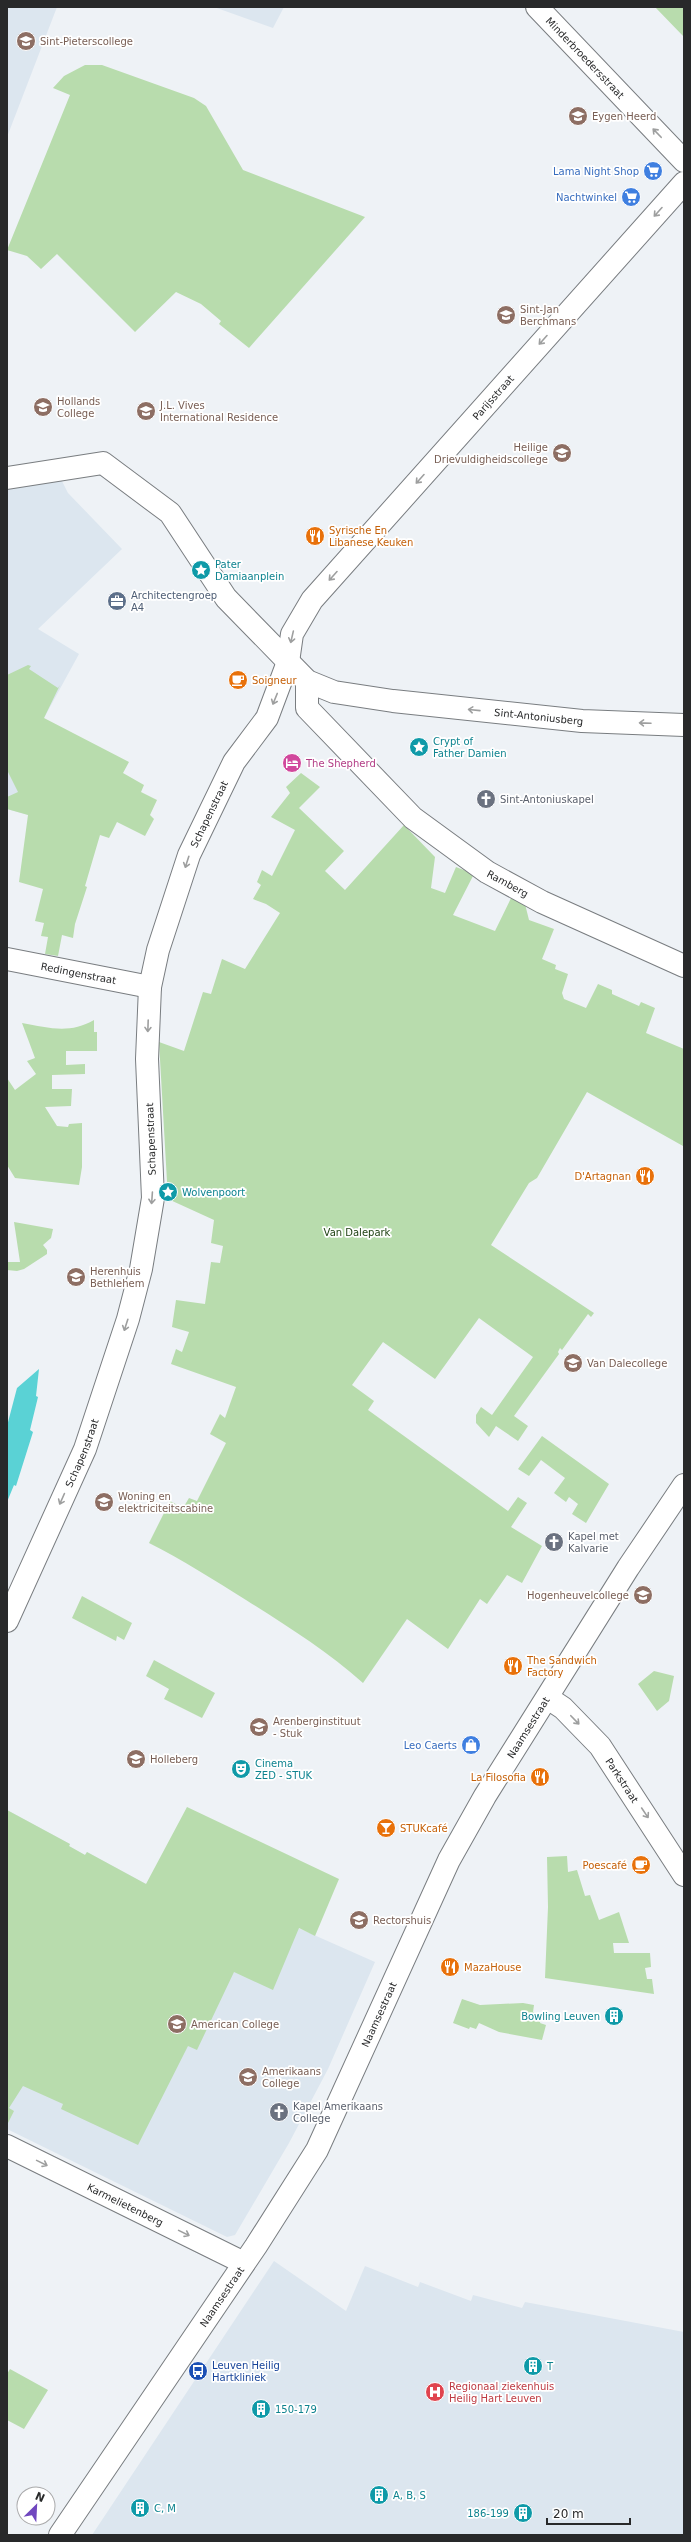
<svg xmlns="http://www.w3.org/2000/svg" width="691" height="2542" viewBox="0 0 691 2542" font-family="'DejaVu Sans',sans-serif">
	<rect width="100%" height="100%" fill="#eef2f6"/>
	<path fill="#dce6ef" d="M 7,7 L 57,7 L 7,137 Z
		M 214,7 L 284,7 L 273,28 Z
		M 62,481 L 68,493 L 122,549 L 38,629 L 79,654 L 44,718 L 61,824 L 7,809 L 7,488 Z
		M 7,1810 L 70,1844 L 69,1846 L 85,1855 L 87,1852 L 146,1884 L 187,1879 L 375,1962 L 328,2069 L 289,2143 L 235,2235 L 227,2237 L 7,2129 Z
		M 274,2261 L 346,2311 L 365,2266 L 418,2287 L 420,2282 L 471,2301 L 473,2295 L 522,2308 L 525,2302 L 684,2332 L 684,2535 L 92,2535 Z"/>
	<path fill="#b8dcad" d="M 655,7 L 684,7 L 684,37 Z
		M 85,65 L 102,65 L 194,98 L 206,106 L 243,170 L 365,217 L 249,348 L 219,324 L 221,321 L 201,304 L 176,292 L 135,332 L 57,254 L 41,269 L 27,256 L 7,250 L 70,95 L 53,88 L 64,76 Z
		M 28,665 L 31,666 L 29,669 L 58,688 L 60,685 L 44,718 L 129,762 L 123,773 L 144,785 L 141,792 L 157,800 L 150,815 L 154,819 L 145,836 L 117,822 L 109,838 L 100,835 L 85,886 L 87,887 L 75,924 L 73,938 L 62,935 L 58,956 L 45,954 L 48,937 L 41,936 L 44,923 L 35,921 L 43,889 L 19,882 L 28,815 L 7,809 L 7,797 L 18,792 L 7,770 L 7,675 Z
		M 301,773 L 320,787 L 299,808 L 344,851 L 325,871 L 345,890 L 404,825 L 435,857 L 431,888 L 445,893 L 456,867 L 474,874 L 453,915 L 495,931 L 513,894 L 524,900 L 529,920 L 554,929 L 542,959 L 556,965 L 555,969 L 568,974 L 562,993 L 564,999 L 586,1008 L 598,984 L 612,990 L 612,994 L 639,1006 L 641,1002 L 655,1008 L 646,1033 L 684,1049 L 683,1146 L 587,1092 L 537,1178 L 529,1183 L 491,1245 L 594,1313 L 591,1317 L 588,1314 L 562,1350 L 560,1348 L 558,1352 L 559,1354 L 514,1416 L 528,1426 L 518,1441 L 496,1426 L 489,1437 L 476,1423 L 476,1415 L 481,1407 L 492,1415 L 533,1357 L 479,1318 L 435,1379 L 383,1342 L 352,1385 L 374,1401 L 368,1410 L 508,1511 L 518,1497 L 527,1503 L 511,1527 L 542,1546 L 522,1583 L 507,1575 L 487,1604 L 480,1599 L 448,1649 L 407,1619 L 363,1683 C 327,1651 287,1626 246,1600 C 214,1580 183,1560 149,1543 L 170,1501 L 183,1508 L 189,1498 L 197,1501 L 226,1443 L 210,1434 L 220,1414 L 225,1418 L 236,1387 L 171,1364 L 176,1349 L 182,1352 L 189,1332 L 172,1327 L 176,1300 L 205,1304 L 211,1262 L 220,1263 L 223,1246 L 211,1243 L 214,1220 L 168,1199 L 159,1042 L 184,1051 L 203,992 L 211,994 L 222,959 L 245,969 L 280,913 L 266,904 L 253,899 L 261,885 L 257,882 L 262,870 L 272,876 L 295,830 L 271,817 L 290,793 L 286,787 Z
		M 94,1020 L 94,1032 L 97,1032 L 97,1051 L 66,1051 L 66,1065 L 85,1064 L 85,1074 L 52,1075 L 52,1089 L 72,1089 L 71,1106 L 45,1107 L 57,1126 L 68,1127 L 69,1124 L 82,1123 L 82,1167 L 79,1185 L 15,1178 L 7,1165 L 7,1078 L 15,1090 L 36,1074 L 27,1061 L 35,1058 L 22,1023 C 49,1028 70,1034 94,1020 Z
		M 14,1222 L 53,1229 L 51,1238 L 43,1245 L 47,1250 L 47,1254 L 24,1269 L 17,1271 L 7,1270 L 7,1262 L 20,1262 Z
		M 542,1436 L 609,1484 L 586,1523 L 572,1514 L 578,1504 L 569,1497 L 566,1502 L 554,1493 L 565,1478 L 541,1460 L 529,1476 L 518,1469 Z
		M 82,1596 L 132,1623 L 124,1640 L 117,1636 L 116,1641 L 72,1618 Z
		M 154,1660 L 215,1693 L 202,1718 L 164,1699 L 169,1689 L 146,1676 Z
		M 654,1671 L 674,1676 L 669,1701 L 657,1711 L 638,1684 Z
		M 187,1807 L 339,1879 L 315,1936 L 299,1928 L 273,1990 L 234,1972 L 197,2050 L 188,2046 L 138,2145 L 61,2109 L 63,2104 L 23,2086 L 9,2108 L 14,2111 L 7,2125 L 7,1810 L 70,1844 L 69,1846 L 85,1855 L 87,1852 L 146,1884 Z
		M 567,1856 L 568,1872 L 577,1870 L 585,1896 L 590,1895 L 599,1920 L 619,1912 L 629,1943 L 613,1943 L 614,1953 L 650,1953 L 651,1967 L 645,1968 L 647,1979 L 652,1979 L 654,1994 L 545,1978 L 548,1907 L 547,1857 Z
		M 462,1999 L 480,2005 L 523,2003 L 534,2005 L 533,2012 L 542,2014 L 540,2023 L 546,2025 L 542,2040 L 499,2032 L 479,2023 L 476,2029 L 470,2027 L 469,2029 L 453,2023 Z
		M 10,2369 L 48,2390 L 24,2429 L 7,2420 L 7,2374 Z"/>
	<path fill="#5ad2d5" d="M 39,1369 L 36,1396 L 38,1397 L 30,1430 L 33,1432 L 16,1486 L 14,1485 L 7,1502 L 7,1426 L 17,1388 Z"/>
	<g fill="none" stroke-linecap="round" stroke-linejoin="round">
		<defs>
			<g id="minor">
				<path id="s1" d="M 537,7 L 684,161"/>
				<path id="s2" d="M 7,478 L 103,463 L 170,513 L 226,598 L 307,681 L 334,692 L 393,701 L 582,721 L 684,725"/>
				<path id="s3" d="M 307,681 L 307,708 L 413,818 L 487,872 L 542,902 L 684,966"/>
				<path id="s4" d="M 7,959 L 150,987"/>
				<path id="s5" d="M 7,1621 L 85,1449 L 128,1319 L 141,1269 L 153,1198 L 147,1059 L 150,987 L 158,950 L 189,855 L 234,762 L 267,718 L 288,662 L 292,634 L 312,600 L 684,183"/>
				<path id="s6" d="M 548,1698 L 563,1708 L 600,1746 L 684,1875"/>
				<path id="s7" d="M 7,2146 L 244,2263"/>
				<path id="s8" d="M 60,2535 L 256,2246 L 317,2150 L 449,1860 L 485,1796 L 628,1568 L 684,1485"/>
			</g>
		</defs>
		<use href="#minor" stroke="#797d80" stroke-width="24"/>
		<use href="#minor" stroke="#fff" stroke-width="22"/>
	</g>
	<defs><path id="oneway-shaft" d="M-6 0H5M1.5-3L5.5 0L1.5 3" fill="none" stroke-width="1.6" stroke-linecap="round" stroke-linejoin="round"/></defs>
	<g stroke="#9e9f9f">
		<use href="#oneway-shaft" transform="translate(657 133) rotate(-134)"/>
		<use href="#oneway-shaft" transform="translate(658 212) rotate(132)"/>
		<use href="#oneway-shaft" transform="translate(543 340) rotate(132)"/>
		<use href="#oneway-shaft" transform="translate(420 479) rotate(132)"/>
		<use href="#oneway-shaft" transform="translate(333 576) rotate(132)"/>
		<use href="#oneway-shaft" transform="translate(292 637) rotate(103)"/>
		<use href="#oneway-shaft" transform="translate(275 699) rotate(112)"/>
		<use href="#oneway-shaft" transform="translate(474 710) rotate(-174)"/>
		<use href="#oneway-shaft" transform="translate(645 723) rotate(-178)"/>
		<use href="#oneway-shaft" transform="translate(187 862) rotate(108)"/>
		<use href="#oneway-shaft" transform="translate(148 1026) rotate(92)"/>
		<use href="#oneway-shaft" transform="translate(152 1198) rotate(94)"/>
		<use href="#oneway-shaft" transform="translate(126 1325) rotate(108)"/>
		<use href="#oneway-shaft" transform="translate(62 1499) rotate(114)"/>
		<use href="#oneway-shaft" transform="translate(575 1720) rotate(46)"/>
		<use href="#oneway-shaft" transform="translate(645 1813) rotate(56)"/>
		<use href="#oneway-shaft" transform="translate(42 2163) rotate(26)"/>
		<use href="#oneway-shaft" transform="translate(184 2233) rotate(26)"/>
	</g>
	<defs>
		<symbol id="school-disc" viewBox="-11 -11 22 22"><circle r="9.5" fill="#8d6e63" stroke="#fff"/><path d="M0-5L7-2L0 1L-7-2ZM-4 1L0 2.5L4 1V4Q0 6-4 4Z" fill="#fff"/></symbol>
		<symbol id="university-disc" viewBox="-11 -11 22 22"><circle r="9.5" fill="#8d6e63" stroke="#fff"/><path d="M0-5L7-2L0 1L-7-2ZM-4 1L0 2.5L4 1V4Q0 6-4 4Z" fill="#fff"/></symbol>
		<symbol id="supermarket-disc" viewBox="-11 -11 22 22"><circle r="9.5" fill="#3f7fe0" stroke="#fff"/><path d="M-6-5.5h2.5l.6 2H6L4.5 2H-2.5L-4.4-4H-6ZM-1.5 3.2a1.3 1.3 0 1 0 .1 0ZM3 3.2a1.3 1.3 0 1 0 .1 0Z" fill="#fff"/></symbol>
		<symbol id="restaurant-disc" viewBox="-11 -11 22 22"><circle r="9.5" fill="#e8710a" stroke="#fff"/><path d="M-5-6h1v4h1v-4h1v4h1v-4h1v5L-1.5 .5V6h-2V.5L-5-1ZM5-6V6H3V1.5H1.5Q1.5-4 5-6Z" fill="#fff"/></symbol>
		<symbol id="sight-disc" viewBox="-11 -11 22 22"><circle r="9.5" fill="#0f9aa8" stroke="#fff"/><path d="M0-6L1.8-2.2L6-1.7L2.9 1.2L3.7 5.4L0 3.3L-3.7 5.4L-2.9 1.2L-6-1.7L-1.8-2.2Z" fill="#fff"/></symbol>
		<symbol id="office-disc" viewBox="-11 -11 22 22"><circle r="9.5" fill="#5c6f8a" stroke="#fff"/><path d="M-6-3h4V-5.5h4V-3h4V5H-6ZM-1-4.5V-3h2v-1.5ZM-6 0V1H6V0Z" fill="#fff"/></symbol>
		<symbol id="cafe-disc" viewBox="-11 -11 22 22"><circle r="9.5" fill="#e8710a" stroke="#fff"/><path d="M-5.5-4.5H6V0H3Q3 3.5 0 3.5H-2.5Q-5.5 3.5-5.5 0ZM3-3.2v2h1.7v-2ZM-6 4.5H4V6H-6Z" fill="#fff"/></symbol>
		<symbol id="hotel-disc" viewBox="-11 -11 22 22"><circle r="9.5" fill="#d1479c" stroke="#fff"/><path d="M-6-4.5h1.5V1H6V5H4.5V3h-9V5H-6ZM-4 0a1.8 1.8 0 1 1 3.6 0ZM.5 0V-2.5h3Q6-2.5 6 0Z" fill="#fff"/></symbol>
		<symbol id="church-disc" viewBox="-11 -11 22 22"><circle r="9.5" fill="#6b7280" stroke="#fff"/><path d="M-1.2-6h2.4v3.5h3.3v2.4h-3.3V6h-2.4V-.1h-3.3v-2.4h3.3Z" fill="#fff"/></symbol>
		<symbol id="shop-disc" viewBox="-11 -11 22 22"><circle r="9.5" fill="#3f7fe0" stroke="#fff"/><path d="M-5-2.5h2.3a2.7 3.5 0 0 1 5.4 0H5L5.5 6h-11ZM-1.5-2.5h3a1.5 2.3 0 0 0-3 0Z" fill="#fff"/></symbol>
		<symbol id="theatre-disc" viewBox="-11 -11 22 22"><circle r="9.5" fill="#0f9aa8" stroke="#fff"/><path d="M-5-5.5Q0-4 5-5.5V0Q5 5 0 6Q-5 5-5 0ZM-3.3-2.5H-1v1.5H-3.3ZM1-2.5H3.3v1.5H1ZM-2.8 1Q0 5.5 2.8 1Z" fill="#fff"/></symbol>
		<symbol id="bar-disc" viewBox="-11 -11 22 22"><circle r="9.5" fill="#e8710a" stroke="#fff"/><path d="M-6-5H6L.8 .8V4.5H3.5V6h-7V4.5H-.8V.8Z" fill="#fff"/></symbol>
		<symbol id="building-disc" viewBox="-11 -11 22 22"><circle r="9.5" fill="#0f9aa8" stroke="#fff"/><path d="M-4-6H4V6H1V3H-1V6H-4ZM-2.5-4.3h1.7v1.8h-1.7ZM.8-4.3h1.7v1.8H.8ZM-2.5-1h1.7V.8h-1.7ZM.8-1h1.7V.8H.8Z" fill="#fff"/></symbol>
		<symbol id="bus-disc" viewBox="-11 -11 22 22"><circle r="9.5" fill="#1a4fb4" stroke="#fff"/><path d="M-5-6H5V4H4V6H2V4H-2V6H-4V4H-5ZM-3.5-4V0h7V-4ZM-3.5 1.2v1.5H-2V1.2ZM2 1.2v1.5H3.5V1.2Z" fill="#fff"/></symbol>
		<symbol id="hospital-disc" viewBox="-11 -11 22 22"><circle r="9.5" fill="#e0444e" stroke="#fff"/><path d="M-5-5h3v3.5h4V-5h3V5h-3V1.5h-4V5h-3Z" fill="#fff"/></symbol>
	</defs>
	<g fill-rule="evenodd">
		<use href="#school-disc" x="15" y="30" width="22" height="22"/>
		<use href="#university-disc" x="567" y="105" width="22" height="22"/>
		<use href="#supermarket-disc" x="642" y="160" width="22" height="22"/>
		<use href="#supermarket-disc" x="620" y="186" width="22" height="22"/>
		<use href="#university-disc" x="495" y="304" width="22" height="22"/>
		<use href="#school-disc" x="32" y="396" width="22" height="22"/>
		<use href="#university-disc" x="135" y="400" width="22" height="22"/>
		<use href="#school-disc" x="551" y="442" width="22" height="22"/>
		<use href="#restaurant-disc" x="304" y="525" width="22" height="22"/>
		<use href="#sight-disc" x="190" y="559" width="22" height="22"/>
		<use href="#office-disc" x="106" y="590" width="22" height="22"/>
		<use href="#cafe-disc" x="227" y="669" width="22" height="22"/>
		<use href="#sight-disc" x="408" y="736" width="22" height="22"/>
		<use href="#hotel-disc" x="281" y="752" width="22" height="22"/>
		<use href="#church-disc" x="475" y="788" width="22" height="22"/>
		<use href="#restaurant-disc" x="634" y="1165" width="22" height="22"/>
		<use href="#sight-disc" x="157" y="1181" width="22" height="22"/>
		<use href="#university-disc" x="65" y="1266" width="22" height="22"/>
		<use href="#university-disc" x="562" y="1352" width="22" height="22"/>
		<use href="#university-disc" x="93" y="1491" width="22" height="22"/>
		<use href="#church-disc" x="543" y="1531" width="22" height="22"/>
		<use href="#university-disc" x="632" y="1584" width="22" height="22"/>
		<use href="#restaurant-disc" x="502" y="1655" width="22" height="22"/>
		<use href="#university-disc" x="248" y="1716" width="22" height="22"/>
		<use href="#shop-disc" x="460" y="1734" width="22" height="22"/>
		<use href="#university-disc" x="125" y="1748" width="22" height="22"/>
		<use href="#theatre-disc" x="230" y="1758" width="22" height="22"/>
		<use href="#restaurant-disc" x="529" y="1766" width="22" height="22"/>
		<use href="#bar-disc" x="375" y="1817" width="22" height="22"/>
		<use href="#cafe-disc" x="630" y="1854" width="22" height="22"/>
		<use href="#university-disc" x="348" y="1909" width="22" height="22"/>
		<use href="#restaurant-disc" x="439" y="1956" width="22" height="22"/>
		<use href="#building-disc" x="603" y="2005" width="22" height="22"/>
		<use href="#university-disc" x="166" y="2013" width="22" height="22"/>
		<use href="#university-disc" x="237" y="2066" width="22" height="22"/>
		<use href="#church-disc" x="268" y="2101" width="22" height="22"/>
		<use href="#building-disc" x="522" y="2355" width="22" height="22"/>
		<use href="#bus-disc" x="187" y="2360" width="22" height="22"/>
		<use href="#hospital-disc" x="424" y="2381" width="22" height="22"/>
		<use href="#building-disc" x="250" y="2398" width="22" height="22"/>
		<use href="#building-disc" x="368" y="2484" width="22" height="22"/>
		<use href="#building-disc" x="129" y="2497" width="22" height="22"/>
		<use href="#building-disc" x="512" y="2502" width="22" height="22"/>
	</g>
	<g text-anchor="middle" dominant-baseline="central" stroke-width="3.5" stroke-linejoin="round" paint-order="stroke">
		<g font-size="10" fill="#785e54" stroke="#fff" text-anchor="start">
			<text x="40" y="41">Sint-Pieterscollege</text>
			<text x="592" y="116">Eygen Heerd</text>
			<text x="520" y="309">Sint-Jan<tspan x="520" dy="12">Berchmans</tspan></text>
			<text x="57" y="401">Hollands<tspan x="57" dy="12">College</tspan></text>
			<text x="160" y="405">J.L. Vives<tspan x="160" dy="12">International Residence</tspan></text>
			<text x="548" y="447" text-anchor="end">Heilige<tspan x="548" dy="12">Drievuldigheidscollege</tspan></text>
			<text x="90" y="1271">Herenhuis<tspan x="90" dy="12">Bethlehem</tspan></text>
			<text x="587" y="1363">Van Dalecollege</text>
			<text x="118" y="1496">Woning en<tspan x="118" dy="12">elektriciteitscabine</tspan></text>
			<text x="629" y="1595" text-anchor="end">Hogenheuvelcollege</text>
			<text x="273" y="1721">Arenberginstituut<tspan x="273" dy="12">- Stuk</tspan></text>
			<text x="150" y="1759">Holleberg</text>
			<text x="373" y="1920">Rectorshuis</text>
			<text x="191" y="2024">American College</text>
			<text x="262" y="2071">Amerikaans<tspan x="262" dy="12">College</tspan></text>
		</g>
		<g font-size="10" fill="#28292a" stroke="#fff">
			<text stroke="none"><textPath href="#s1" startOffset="70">Minderbroedersstraat</textPath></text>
			<text stroke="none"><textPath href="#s5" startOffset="1356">Parijsstraat</textPath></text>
			<text stroke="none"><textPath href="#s2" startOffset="634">Sint-Antoniusberg</textPath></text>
			<text stroke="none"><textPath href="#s5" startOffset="844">Schapenstraat</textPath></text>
			<text stroke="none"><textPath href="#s3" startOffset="295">Ramberg</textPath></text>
			<text stroke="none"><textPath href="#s4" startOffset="73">Redingenstraat</textPath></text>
			<text transform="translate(151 1139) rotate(-92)">Schapenstraat</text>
			<text stroke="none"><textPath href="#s5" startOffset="184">Schapenstraat</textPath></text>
			<text stroke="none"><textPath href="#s8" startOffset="936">Naamsestraat</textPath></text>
			<text stroke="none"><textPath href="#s6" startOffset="112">Parkstraat</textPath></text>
			<text stroke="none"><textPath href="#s8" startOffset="612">Naamsestraat</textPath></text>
			<text stroke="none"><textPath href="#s7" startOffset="132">Karmelietenberg</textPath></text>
			<text stroke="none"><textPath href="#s8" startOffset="288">Naamsestraat</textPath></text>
		</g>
		<g font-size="10" fill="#366cbe" stroke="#fff" text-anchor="end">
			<text x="639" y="171">Lama Night Shop</text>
			<text x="617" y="197">Nachtwinkel</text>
			<text x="457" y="1745">Leo Caerts</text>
		</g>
		<g font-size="10" fill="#c56008" stroke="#fff" text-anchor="start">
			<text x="329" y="530">Syrische En<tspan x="329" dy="12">Libanese Keuken</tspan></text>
			<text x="252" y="680">Soigneur</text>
			<text x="631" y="1176" text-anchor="end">D'Artagnan</text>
			<text x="527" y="1660">The Sandwich<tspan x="527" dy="12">Factory</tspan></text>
			<text x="526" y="1777" text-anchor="end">La Filosofia</text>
			<text x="400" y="1828">STUKcafé</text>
			<text x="627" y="1865" text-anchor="end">Poescafé</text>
			<text x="464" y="1967">MazaHouse</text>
		</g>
		<g font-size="10" fill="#0d838f" stroke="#fff" text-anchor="start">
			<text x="215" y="564">Pater<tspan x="215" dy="12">Damiaanplein</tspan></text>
			<text x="433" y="741">Crypt of<tspan x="433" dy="12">Father Damien</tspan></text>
			<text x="182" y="1192">Wolvenpoort</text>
			<text x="255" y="1763">Cinema<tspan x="255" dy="12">ZED - STUK</tspan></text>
			<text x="600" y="2016" text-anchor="end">Bowling Leuven</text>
			<text x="547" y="2366">T</text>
			<text x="275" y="2409">150-179</text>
			<text x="393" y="2495">A, B, S</text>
			<text x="154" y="2508">C, M</text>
			<text x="509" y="2513" text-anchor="end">186-199</text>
		</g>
		<g font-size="10" fill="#4e5e75" stroke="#fff" text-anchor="start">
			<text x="131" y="595">Architectengroep<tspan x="131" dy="12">A4</tspan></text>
		</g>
		<g font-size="10" fill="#b23c85" stroke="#fff" text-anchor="start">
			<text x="306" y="763">The Shepherd</text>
		</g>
		<g font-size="10" fill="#5b616d" stroke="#fff" text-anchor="start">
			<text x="500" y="799">Sint-Antoniuskapel</text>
			<text x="568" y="1536">Kapel met<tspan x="568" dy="12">Kalvarie</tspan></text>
			<text x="293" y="2106">Kapel Amerikaans<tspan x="293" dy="12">College</tspan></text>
		</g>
		<g font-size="10" fill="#1f4113" stroke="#fff">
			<text x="357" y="1232">Van Dalepark</text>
		</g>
		<g font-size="10" fill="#164399" stroke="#fff" text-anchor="start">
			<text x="212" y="2365">Leuven Heilig<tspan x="212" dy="12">Hartkliniek</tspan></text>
		</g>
		<g font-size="10" fill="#be3a42" stroke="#fff" text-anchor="start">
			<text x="449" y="2386">Regionaal ziekenhuis<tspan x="449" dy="12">Heilig Hart Leuven</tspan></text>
		</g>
	</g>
	<rect width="691" height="2542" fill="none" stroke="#28292a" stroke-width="16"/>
	<g transform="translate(36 2506) rotate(24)"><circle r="19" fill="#ffffff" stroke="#a9a9aa"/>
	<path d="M0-3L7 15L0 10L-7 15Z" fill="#7047bf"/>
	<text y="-6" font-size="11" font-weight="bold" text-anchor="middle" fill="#28292a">N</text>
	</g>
	<path d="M547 2518v6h83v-6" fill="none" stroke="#28292a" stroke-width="2"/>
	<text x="553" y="2518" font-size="12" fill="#28292a" stroke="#ffffff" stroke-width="3" paint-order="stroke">20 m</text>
</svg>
